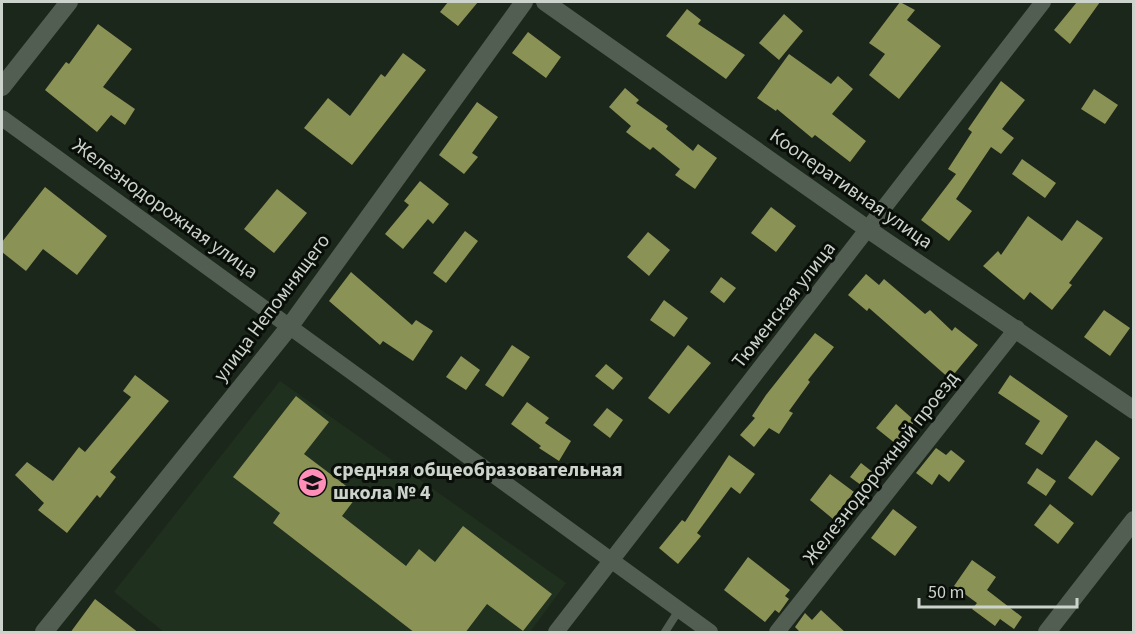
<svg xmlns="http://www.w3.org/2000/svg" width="1135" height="634" viewBox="0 0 1135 634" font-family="'Source Sans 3',sans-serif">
	<rect width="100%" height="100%" fill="#1c271b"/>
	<path fill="#20301f" d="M 280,381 L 566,583 L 530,632 L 164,632 L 114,592 Z"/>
	<path fill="#8b9256" d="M 448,2 L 478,2 L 458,26 L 440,12 Z
		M 900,2 L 915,10 L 907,20 L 941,46 L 899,99 L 869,75 L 885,54 L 869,43 Z
		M 1077,2 L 1100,2 L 1070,44 L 1054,30 Z
		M 687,9 L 701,20 L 698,24 L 745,55 L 726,79 L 666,36 Z
		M 784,14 L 803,31 L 779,60 L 759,43 Z
		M 98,24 L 132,49 L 103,87 L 135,109 L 125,125 L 111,115 L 97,132 L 45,90 L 66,62 L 69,64 Z
		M 528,32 L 561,57 L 546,78 L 512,53 Z
		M 403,53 L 426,70 L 352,165 L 304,128 L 328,98 L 350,116 L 381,74 L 385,77 Z
		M 789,54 L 831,84 L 838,76 L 853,89 L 832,114 L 866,141 L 850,162 L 815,135 L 812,138 L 777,109 L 776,111 L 757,98 Z
		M 1001,81 L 1025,100 L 1002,129 L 1014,138 L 1001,154 L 991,147 L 956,199 L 972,211 L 949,241 L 921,220 L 956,174 L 948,169 L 972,132 L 968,129 Z
		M 625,88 L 639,100 L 636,103 L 668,126 L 666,129 L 693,151 L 698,144 L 717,158 L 695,189 L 675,175 L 680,169 L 653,147 L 650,150 L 626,132 L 631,126 L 609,107 Z
		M 1094,89 L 1118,105 L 1105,124 L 1081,109 Z
		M 477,102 L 498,117 L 472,153 L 478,157 L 464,174 L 439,155 Z
		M 1022,159 L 1056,183 L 1045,198 L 1012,174 Z
		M 420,181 L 449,204 L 433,224 L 428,219 L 403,249 L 385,234 L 409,205 L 404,201 Z
		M 45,187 L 107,236 L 77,275 L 43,249 L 26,271 L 2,252 L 2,242 Z
		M 277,189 L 307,213 L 274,253 L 244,229 Z
		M 771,207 L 796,226 L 776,252 L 751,233 Z
		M 1028,216 L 1062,241 L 1077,220 L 1103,238 L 1069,283 L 1072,285 L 1052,310 L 1030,292 L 1024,300 L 983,266 L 998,251 L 1001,255 Z
		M 465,231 L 478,241 L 446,283 L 433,273 Z
		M 648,232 L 670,250 L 649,276 L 627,257 Z
		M 351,272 L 412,325 L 416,320 L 433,331 L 413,361 L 383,341 L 380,345 L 329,301 Z
		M 866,274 L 879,285 L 884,279 L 925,314 L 930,310 L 952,331 L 955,327 L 978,345 L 950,379 L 869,308 L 867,311 L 848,295 Z
		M 721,277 L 736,288 L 724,303 L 710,292 Z
		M 664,300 L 688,318 L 674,337 L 650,320 Z
		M 1104,310 L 1130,328 L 1110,356 L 1084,337 Z
		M 815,333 L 834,347 L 808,380 L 810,382 L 789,411 L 793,413 L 779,434 L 769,428 L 754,447 L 740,435 L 755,418 L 752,416 L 766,395 Z
		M 512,345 L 530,357 L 503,397 L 485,385 Z
		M 688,345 L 711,363 L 669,414 L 648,398 Z
		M 461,356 L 480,370 L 466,390 L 446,377 Z
		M 606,364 L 623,378 L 613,390 L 595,376 Z
		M 135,375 L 169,401 L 110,472 L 116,477 L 100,498 L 97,495 L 67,533 L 38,510 L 44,503 L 15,475 L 27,462 L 53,481 L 79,447 L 85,452 L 131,397 L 123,391 Z
		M 1010,375 L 1068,416 L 1042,455 L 1025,444 L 1040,421 L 998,393 Z
		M 296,396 L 329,422 L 304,454 L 358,495 L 342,516 L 406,566 L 419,549 L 435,562 L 463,526 L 552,594 L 523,631 L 487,604 L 465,633 L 415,633 L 273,523 L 280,513 L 233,477 Z
		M 527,402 L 549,418 L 545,423 L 571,441 L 559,461 L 539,448 L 541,446 L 511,424 Z
		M 896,404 L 915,421 L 896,444 L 876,428 Z
		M 607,408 L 623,420 L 610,438 L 593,425 Z
		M 1096,440 L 1120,458 L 1092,496 L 1068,478 Z
		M 936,448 L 946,455 L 951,450 L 965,461 L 949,482 L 939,474 L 932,485 L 916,473 Z
		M 729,455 L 755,474 L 740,494 L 731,487 L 697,533 L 701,536 L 678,564 L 659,548 L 682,520 L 685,522 Z
		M 861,463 L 879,477 L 869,491 L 850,477 Z
		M 1037,468 L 1056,481 L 1046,496 L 1027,483 Z
		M 830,474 L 854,492 L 833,519 L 810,500 Z
		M 1050,504 L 1074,523 L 1058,544 L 1034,525 Z
		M 893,509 L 917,527 L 895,556 L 871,538 Z
		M 748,557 L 790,590 L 785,596 L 789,599 L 779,613 L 775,610 L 765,622 L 724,590 Z
		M 972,560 L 996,577 L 987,590 L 1022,617 L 1014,629 L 1000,619 L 995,626 L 972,609 L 977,603 L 954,586 Z
		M 95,599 L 139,633 L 70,633 Z
		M 821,610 L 846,633 L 801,633 L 795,627 L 805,613 L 812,620 Z"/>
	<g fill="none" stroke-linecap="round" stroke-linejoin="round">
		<path stroke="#525e51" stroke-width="8" d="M 665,632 L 679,610"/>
		<path stroke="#525e51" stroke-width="16" d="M 2,118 L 710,632
			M 556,632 L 1043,2
			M 777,632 L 1017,328"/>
		<path stroke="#525e51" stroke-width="18" d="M 545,2 L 869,230 L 1134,410
			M 2,87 L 69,2
			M 44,632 L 290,326 L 524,2
			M 1047,632 L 1134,520"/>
	</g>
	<defs>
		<symbol id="school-disc" viewBox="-11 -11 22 22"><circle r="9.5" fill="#ff8eb9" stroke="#090e09"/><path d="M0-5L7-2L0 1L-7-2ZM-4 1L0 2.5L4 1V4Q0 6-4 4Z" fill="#111"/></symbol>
	</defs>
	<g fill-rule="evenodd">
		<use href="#school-disc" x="296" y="466" width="33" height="33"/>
	</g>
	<g text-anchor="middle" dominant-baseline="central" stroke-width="6" stroke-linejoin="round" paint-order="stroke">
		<g font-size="20" fill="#ccd3cc" stroke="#090e09">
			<text transform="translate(851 189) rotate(35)">Кооперативная улица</text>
			<text transform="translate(165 209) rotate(36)">Железнодорожная улица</text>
			<text transform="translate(784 305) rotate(-52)">Тюменская улица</text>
			<text transform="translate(272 308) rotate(-53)">улица Непомнящего</text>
			<text transform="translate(881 468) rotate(-52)">Железнодорожный проезд</text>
		</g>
		<g font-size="20" font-weight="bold" fill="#ccd3cc" stroke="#090e09" text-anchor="start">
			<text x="333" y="470">средняя общеобразовательная<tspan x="333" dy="23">школа № 4</tspan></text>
		</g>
	</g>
	<rect width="1135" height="634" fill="none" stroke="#ccd3cc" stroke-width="6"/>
	<path d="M919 598v9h158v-9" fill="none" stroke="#ccd3cc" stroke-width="3"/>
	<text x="928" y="598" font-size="18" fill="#ccd3cc" stroke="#090e09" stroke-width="4.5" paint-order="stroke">50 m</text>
</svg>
